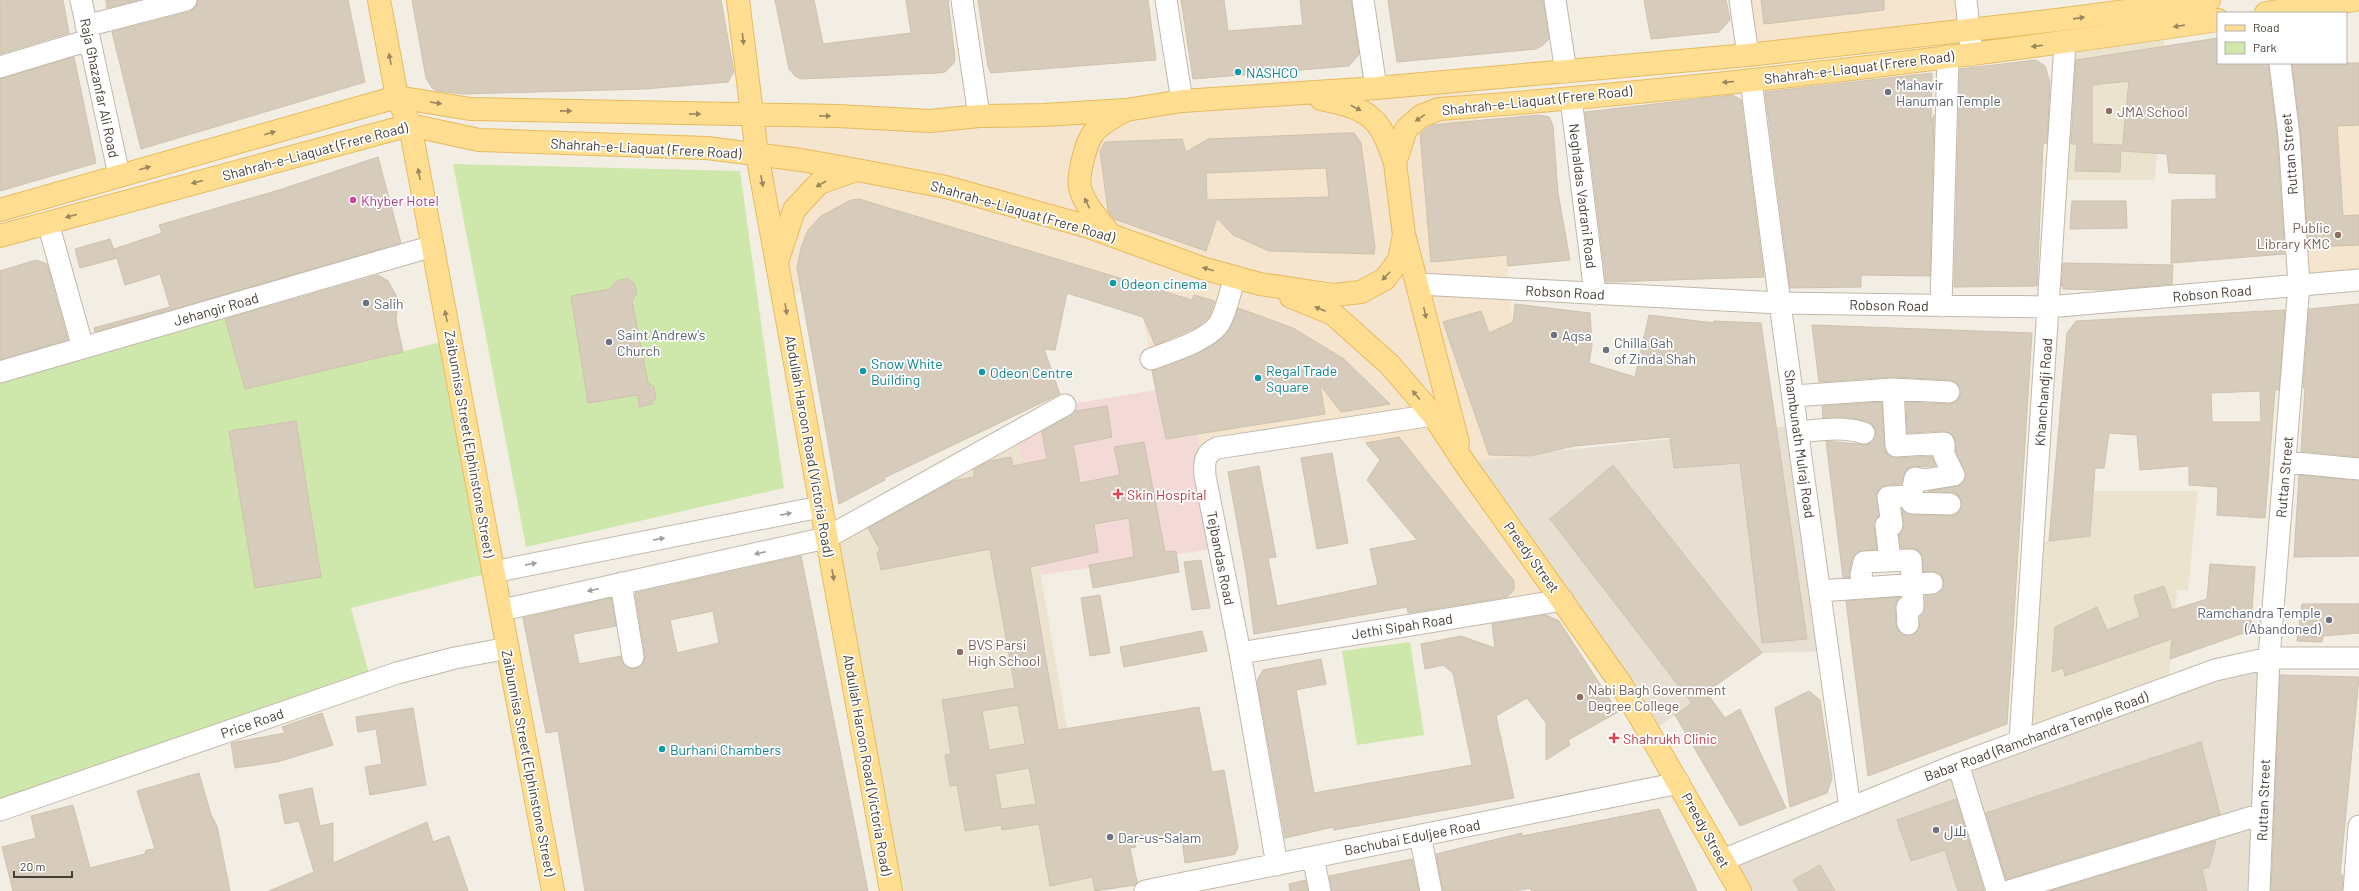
<svg xmlns="http://www.w3.org/2000/svg" width="2359" height="891" viewBox="0 0 2359 891" font-family="Barlow,Cairo,sans-serif">
	<rect width="100%" height="100%" fill="#f2eee4"/>
	<path fill="#e7e0d2" d="M 1798,425 L 1828,651 L 1762,653 L 1650,733 L 1463,461 Z
		M 2269,658 L 2257,891 L 1740,891 L 1724,860 Z"/>
	<path fill="#f5e4ce" d="M 1740,0 L 1966,0 L 1970,30 L 1748,55 Z
		M 1474,80 L 1486,198 L 1499,197 L 1508,266 L 1513,331 L 1548,357 L 1581,446 L 1530,456 L 1464,461 L 1563,600 L 1462,617 L 1440,529 L 1351,427 L 1168,460 L 1143,316 L 978,265 L 801,291 L 783,297 L 751,115 L 1182,101 Z
		M 2359,85 L 2359,280 L 2298,285 L 2284,90 Z"/>
	<path fill="#ece3ce" d="M 2165,28 L 2155,180 L 2055,180 L 2065,43 Z
		M 1016,431 L 1095,891 L 891,891 L 826,538 Z
		M 2093,491 L 2198,491 L 2188,591 L 2177,590 L 2168,687 L 2020,741 L 2033,543 L 2090,536 Z"/>
	<path fill="#f4dad7" d="M 1156,390 L 1166,439 L 1197,434 L 1219,548 L 1041,575 L 1016,431 L 1065,405 Z"/>
	<path fill="#cee8ac" d="M 453,164 L 740,171 L 784,488 L 526,547 Z
		M 222,308 L 245,389 L 450,340 L 493,572 L 351,608 L 371,681 L 0,810 L 0,372 Z
		M 1410,642 L 1424,735 L 1357,745 L 1342,651 Z"/>
	<path fill="#d7ccbc" stroke="#cfc1ad" fill-rule="evenodd" d="M 0,0 L 63,0 L 69,33 L 0,54 Z
		M 106,0 L 138,0 L 107,8 Z
		M 198,0 L 348,0 L 365,82 L 141,149 L 112,32 L 189,12 L 195,8 Z
		M 412,0 L 721,0 L 734,72 L 728,82 L 644,89 L 462,94 L 437,91 L 432,88 L 426,78 Z
		M 775,0 L 814,0 L 823,44 L 911,33 L 906,0 L 948,0 L 955,58 L 954,63 L 945,72 L 938,73 L 801,79 L 795,76 L 789,69 Z
		M 978,0 L 1148,0 L 1156,60 L 991,73 L 988,67 Z
		M 1181,0 L 1224,0 L 1228,31 L 1303,25 L 1300,0 L 1351,0 L 1359,54 L 1349,66 L 1193,79 Z
		M 1388,0 L 1543,0 L 1549,39 L 1543,45 L 1536,49 L 1397,62 Z
		M 1644,0 L 1726,0 L 1730,20 L 1719,32 L 1651,39 Z
		M 1761,0 L 1884,0 L 1884,10 L 1764,24 Z
		M 2218,38 L 2218,63 L 2268,63 L 2277,137 L 2285,254 L 2171,263 L 2172,200 L 2216,199 L 2216,174 L 2169,173 L 2167,154 L 2122,151 L 2129,81 L 2092,85 L 2092,144 L 2121,145 L 2120,172 L 2075,171 L 2077,144 L 2071,144 L 2076,60 Z
		M 74,57 L 96,163 L 0,191 L 0,79 Z
		M 2036,60 L 2045,66 L 2050,83 L 2047,143 L 2043,143 L 2037,286 L 1954,287 L 1960,69 Z
		M 2292,63 L 2359,63 L 2359,125 L 2337,126 L 2343,216 L 2359,215 L 2359,245 L 2308,247 L 2301,135 Z
		M 1932,73 L 1931,122 L 1934,115 L 1930,276 L 1861,275 L 1861,287 L 1790,288 L 1765,92 Z
		M 1733,95 L 1741,100 L 1764,277 L 1606,282 L 1585,112 Z
		M 1538,115 L 1549,117 L 1553,126 L 1558,193 L 1570,260 L 1508,266 L 1507,255 L 1431,262 L 1420,134 L 1431,125 Z
		M 1346,133 L 1354,133 L 1361,143 L 1375,247 L 1374,254 L 1269,251 L 1233,235 L 1217,218 L 1206,251 L 1114,219 L 1108,211 L 1100,151 L 1105,142 L 1182,139 L 1186,152 L 1208,139 ZM 1326,168 L 1329,197 L 1207,200 L 1206,173 Z
		M 378,157 L 401,243 L 95,332 L 94,328 L 170,307 L 160,274 L 125,285 L 117,258 L 80,268 L 75,249 L 110,239 L 115,253 L 114,249 L 162,233 L 159,225 L 279,190 Z
		M 859,199 L 1192,300 L 1194,295 L 1215,301 L 1209,317 L 1199,326 L 1155,345 L 1143,317 L 1067,293 L 1055,350 L 1044,349 L 1060,394 L 884,478 L 885,480 L 839,504 L 797,268 L 801,248 L 808,230 L 821,216 L 851,200 Z
		M 2072,201 L 2126,201 L 2127,228 L 2070,229 Z
		M 36,260 L 47,264 L 68,340 L 0,360 L 0,271 Z
		M 2063,263 L 2173,265 L 2172,284 L 2110,290 L 2063,289 L 2063,286 L 2061,286 Z
		M 378,275 L 388,281 L 398,299 L 396,320 L 403,352 L 245,389 L 225,319 Z
		M 627,278 L 634,283 L 637,293 L 632,301 L 648,383 L 654,387 L 656,397 L 652,404 L 639,407 L 638,395 L 588,403 L 571,296 L 610,289 L 616,281 Z
		M 1515,304 L 1590,313 L 1592,345 L 1589,363 L 1635,377 L 1649,315 L 1714,323 L 1714,321 L 1761,323 L 1807,639 L 1762,643 L 1740,463 L 1674,468 L 1670,437 L 1574,446 L 1530,456 L 1489,455 L 1443,322 L 1481,311 L 1489,333 L 1513,322 Z
		M 2359,304 L 2359,457 L 2301,451 L 2305,388 L 2303,388 L 2309,309 Z
		M 1238,308 L 1293,328 L 1344,359 L 1390,404 L 1341,412 L 1320,385 L 1325,414 L 1166,439 L 1152,371 L 1192,356 L 1213,345 L 1229,330 Z
		M 2285,310 L 2279,390 L 2275,390 L 2265,518 L 2217,515 L 2218,487 L 2189,485 L 2189,466 L 2140,470 L 2137,435 L 2109,433 L 2104,468 L 2095,468 L 2090,536 L 2049,541 L 2067,333 L 2076,321 ZM 2260,391 L 2261,422 L 2212,422 L 2211,393 Z
		M 1812,325 L 2032,333 L 2007,724 L 1868,776 L 1846,601 L 1900,597 L 1895,607 L 1896,625 L 1902,635 L 1909,636 L 1919,629 L 1920,617 L 1925,607 L 1925,596 L 1938,593 L 1943,589 L 1944,583 L 1942,576 L 1937,572 L 1924,572 L 1921,553 L 1916,549 L 1901,548 L 1899,534 L 1904,524 L 1902,509 L 1912,515 L 1955,515 L 1962,505 L 1957,494 L 1928,491 L 1961,485 L 1966,475 L 1956,452 L 1954,437 L 1950,433 L 1943,431 L 1907,433 L 1906,402 L 1949,404 L 1959,399 L 1961,392 L 1956,382 L 1950,380 L 1892,377 L 1819,382 Z
		M 1882,402 L 1886,453 L 1897,458 L 1932,456 L 1936,466 L 1911,467 L 1906,470 L 1901,484 L 1887,485 L 1877,492 L 1879,516 L 1874,526 L 1877,549 L 1857,553 L 1852,559 L 1849,577 L 1843,577 L 1826,441 L 1867,445 L 1873,441 L 1876,430 L 1872,424 L 1859,419 L 1823,418 L 1822,406 Z
		M 1107,406 L 1112,437 L 1073,445 L 1080,483 L 1120,475 L 1114,447 L 1144,442 L 1165,552 L 1176,551 L 1179,572 L 1093,588 L 1089,565 L 1134,557 L 1129,518 L 1094,524 L 1098,552 L 1030,567 L 1058,730 L 1199,707 L 1212,772 L 1224,770 L 1238,847 L 1235,854 L 1232,855 L 1185,863 L 1181,832 L 1135,842 L 1136,847 L 1130,848 L 1137,882 L 1135,885 L 1095,891 L 1092,877 L 1050,886 L 1039,824 L 1002,830 L 1001,825 L 965,831 L 957,785 L 950,786 L 945,755 L 951,754 L 942,700 L 1015,688 L 990,549 L 881,570 L 877,553 L 880,550 L 868,528 L 953,481 L 974,477 L 974,469 L 989,461 L 1011,457 L 1013,466 L 1047,459 L 1042,432 L 1075,411 ZM 1018,705 L 1025,744 L 989,750 L 982,711 ZM 1029,768 L 1036,804 L 1001,809 L 995,774 Z
		M 296,421 L 321,577 L 255,588 L 229,431 Z
		M 1399,437 L 1514,581 L 1514,590 L 1507,597 L 1408,613 L 1407,607 L 1254,634 L 1246,572 L 1228,472 L 1259,466 L 1276,557 L 1268,558 L 1277,606 L 1378,585 L 1370,549 L 1417,540 L 1367,480 L 1380,460 L 1366,443 Z
		M 1332,453 L 1348,543 L 1317,549 L 1301,458 Z
		M 1613,465 L 1762,653 L 1706,692 L 1725,718 L 1740,709 L 1786,808 L 1740,826 L 1675,715 L 1692,703 L 1550,519 Z
		M 2299,475 L 2359,481 L 2359,556 L 2294,557 Z
		M 801,556 L 868,891 L 585,891 L 558,731 L 546,733 L 523,618 L 611,598 L 616,626 L 573,634 L 579,664 L 621,656 L 624,665 L 635,669 L 644,662 L 645,655 L 635,593 ZM 713,611 L 719,643 L 677,653 L 670,620 Z
		M 1201,560 L 1210,608 L 1192,610 L 1184,562 Z
		M 2210,564 L 2255,567 L 2251,626 L 2249,631 L 2170,659 L 2172,639 L 2065,676 L 2063,668 L 2052,672 L 2055,627 L 2097,607 L 2107,630 L 2140,617 L 2134,596 L 2164,586 L 2172,610 L 2207,599 Z
		M 1100,595 L 1110,653 L 1090,656 L 1081,598 Z
		M 2302,604 L 2359,604 L 2359,633 L 2323,636 L 2322,642 L 2297,641 Z
		M 1546,615 L 1559,621 L 1618,712 L 1568,740 L 1570,745 L 1546,760 L 1546,723 L 1527,698 L 1496,716 L 1514,798 L 1334,830 L 1333,827 L 1285,838 L 1257,680 L 1263,670 L 1321,659 L 1326,684 L 1296,690 L 1314,793 L 1472,765 L 1453,673 L 1443,665 L 1425,669 L 1421,644 L 1461,636 L 1495,648 L 1492,624 Z
		M 1202,631 L 1207,651 L 1124,667 L 1120,647 Z
		M 2280,675 L 2359,677 L 2340,875 L 2343,875 L 2342,891 L 2271,891 Z
		M 1809,691 L 1820,700 L 1832,778 L 1827,793 L 1790,807 L 1775,708 Z
		M 413,708 L 426,785 L 370,795 L 365,767 L 382,764 L 376,729 L 358,732 L 356,717 Z
		M 322,713 L 333,745 L 277,762 L 235,768 L 231,743 L 285,733 L 282,727 Z
		M 2201,742 L 2220,814 L 2006,879 L 1986,813 Z
		M 199,773 L 211,815 L 217,826 L 230,891 L 13,891 L 2,847 L 36,838 L 31,816 L 73,805 L 90,868 L 145,854 L 146,850 L 155,849 L 137,791 Z
		M 312,788 L 320,826 L 333,823 L 333,863 L 427,822 L 433,842 L 449,836 L 468,891 L 269,891 L 314,872 L 299,821 L 285,824 L 279,795 Z
		M 1956,799 L 1984,891 L 1958,891 L 1945,850 L 1911,861 L 1897,820 Z
		M 1659,809 L 1697,891 L 1531,891 L 1531,888 L 1514,891 L 1443,891 L 1436,854 L 1522,833 L 1522,836 Z
		M 2216,841 L 2209,867 L 2202,869 L 2207,891 L 2050,891 Z
		M 1412,859 L 1419,891 L 1332,891 L 1329,876 Z
		M 1820,865 L 1835,891 L 1799,891 L 1793,880 Z
		M 1306,880 L 1308,891 L 1290,891 L 1289,884 Z"/>
	<g fill="none" stroke-linecap="round" stroke-linejoin="round">
		<defs>
			<path id="minor" d="M 81,0 L 119,175
				M 962,0 L 979,116
				M 1166,0 L 1182,101
				M 1363,0 L 1376,88
				M 1555,0 L 1566,72
				M 1740,0 L 1748,55
				M 1966,0 L 1972,55
				M 86,26 L 186,0
				M 0,67 L 89,40
				M 1751,80 C 1781,323 1816,565 1850,808
				M 1571,98 L 1595,294
				M 48,223 L 83,348
				M 1419,284 L 1779,303 L 2048,307 L 2359,280
				M 1941,306 L 1948,56
				M 1151,359 C 1169,352 1207,341 1219,324 C 1227,311 1230,291 1235,277
				M 0,372 L 433,246
				M 1893,389 L 1896,446 L 1944,443 L 1944,455 L 1954,475 L 1924,480 L 1915,478 L 1911,496
				M 1794,396 L 1893,389 L 1949,392
				M 1799,432 C 1821,430 1842,426 1864,433
				M 2286,462 L 2359,469
				M 1890,561 L 1886,525 L 1892,525 L 1888,497 L 1911,496 L 1912,503 L 1950,504
				M 493,572 L 820,507
				M 621,583 L 633,657
				M 1863,588 L 1861,575 L 1864,562 L 1911,560 L 1913,607 L 1907,607 L 1908,624
				M 1820,591 L 1932,583
				M 502,610 L 826,538 L 1065,405
				M 1240,653 L 1563,600
				M 2020,741 L 2065,43
				M 1958,764 L 1997,891
				M 0,810 L 397,673 L 455,658 L 508,648
				M 1420,835 L 1431,891
				M 1313,857 L 1320,891
				M 1723,860 L 1958,764 L 2215,670 L 2269,658 L 2359,658
				M 1277,865 L 1240,653 L 1205,476 C 1204,462 1204,454 1217,448 L 1433,415
				M 1145,891 L 1679,783
				M 2009,891 L 2262,814
				M 2259,891 L 2269,658 L 2299,285 L 2289,136 L 2280,63
				M 2354,891 L 2359,826"/>
			<path id="major" d="M 379,0 L 397,97 L 410,125 L 553,891
				M 738,0 L 757,154 L 891,891
				M 2266,13 L 2355,0
				M 1321,99 C 1369,109 1380,116 1395,163
				M 0,210 L 397,97 L 470,109 L 838,116 L 930,121 L 979,116 L 1043,115 L 1126,110 L 1182,101 L 1376,88 L 1748,55 L 2057,20 L 2209,0
				M 1110,234 C 1099,220 1085,206 1080,188 C 1077,177 1086,144 1092,135 C 1099,123 1113,118 1124,111
				M 0,236 L 410,125 L 479,140 L 707,148 L 801,160 L 857,170 L 946,187 L 1086,226 L 1202,268 L 1260,284 L 1333,295 L 1361,292 L 1385,279 L 1399,260 L 1404,235 L 1395,163 L 1406,129 L 1421,116 L 1439,109 C 1700,90 1960,58 2218,20
				M 1405,238 L 1458,443
				M 778,259 L 794,210 L 819,183 L 856,170
				M 1291,297 L 1333,314 L 1390,365 L 1433,415 L 1463,461 L 1621,684 L 1740,891"/>
		</defs>
		<use href="#minor" stroke="#c1b8aa" stroke-width="23"/>
		<use href="#major" stroke="#e5bb5f" stroke-width="24"/>
		<use href="#minor" stroke="#fff" stroke-width="21"/>
		<use href="#major" stroke="#ffde91" stroke-width="22"/>
	</g>
	<defs><path id="oneway-solid" d="M-6-.8H1V-3.2L6.5 0L1 3.2V.8H-6Z"/></defs>
	<g fill="#99865e">
		<use href="#oneway-solid" transform="translate(2079 18) rotate(-8)"/>
		<use href="#oneway-solid" transform="translate(2179 26) rotate(172)"/>
		<use href="#oneway-solid" transform="translate(743 39) rotate(84)"/>
		<use href="#oneway-solid" transform="translate(2037 46) rotate(173)"/>
		<use href="#oneway-solid" transform="translate(390 59) rotate(-101)"/>
		<use href="#oneway-solid" transform="translate(1728 82) rotate(175)"/>
		<use href="#oneway-solid" transform="translate(436 103) rotate(9)"/>
		<use href="#oneway-solid" transform="translate(1356 108) rotate(27)"/>
		<use href="#oneway-solid" transform="translate(566 111) rotate(1)"/>
		<use href="#oneway-solid" transform="translate(695 114) rotate(1)"/>
		<use href="#oneway-solid" transform="translate(825 116) rotate(1)"/>
		<use href="#oneway-solid" transform="translate(1420 118) rotate(145)"/>
		<use href="#oneway-solid" transform="translate(270 133) rotate(-16)"/>
		<use href="#oneway-solid" transform="translate(145 168) rotate(-16)"/>
		<use href="#oneway-solid" transform="translate(419 174) rotate(-101)"/>
		<use href="#oneway-solid" transform="translate(762 181) rotate(79)"/>
		<use href="#oneway-solid" transform="translate(197 182) rotate(165)"/>
		<use href="#oneway-solid" transform="translate(821 184) rotate(150)"/>
		<use href="#oneway-solid" transform="translate(1087 203) rotate(-116)"/>
		<use href="#oneway-solid" transform="translate(71 216) rotate(165)"/>
		<use href="#oneway-solid" transform="translate(1208 269) rotate(-164)"/>
		<use href="#oneway-solid" transform="translate(1386 276) rotate(134)"/>
		<use href="#oneway-solid" transform="translate(786 309) rotate(80)"/>
		<use href="#oneway-solid" transform="translate(1320 309) rotate(-157)"/>
		<use href="#oneway-solid" transform="translate(1425 313) rotate(78)"/>
		<use href="#oneway-solid" transform="translate(446 316) rotate(-101)"/>
		<use href="#oneway-solid" transform="translate(1416 395) rotate(-130)"/>
		<use href="#oneway-solid" transform="translate(833 575) rotate(80)"/>
	</g>
	<g fill="#a29e9a">
		<use href="#oneway-solid" transform="translate(786 514) rotate(-11)"/>
		<use href="#oneway-solid" transform="translate(659 539) rotate(-11)"/>
		<use href="#oneway-solid" transform="translate(760 553) rotate(168)"/>
		<use href="#oneway-solid" transform="translate(531 564) rotate(-11)"/>
		<use href="#oneway-solid" transform="translate(593 590) rotate(168)"/>
	</g>
	<g fill="#0f9aa8" stroke="#fff" stroke-width="1.5">
		<circle cx="1238" cy="72" r="4"/>
		<circle cx="1113" cy="283" r="4"/>
		<circle cx="863" cy="371" r="4"/>
		<circle cx="982" cy="372" r="4"/>
		<circle cx="1258" cy="378" r="4"/>
		<circle cx="662" cy="749" r="4"/>
	</g>
	<g fill="#6b7280" stroke="#fff" stroke-width="1.5">
		<circle cx="1888" cy="92" r="4"/>
		<circle cx="366" cy="303" r="4"/>
		<circle cx="1554" cy="335" r="4"/>
		<circle cx="609" cy="342" r="4"/>
		<circle cx="1606" cy="350" r="4"/>
		<circle cx="2329" cy="620" r="4"/>
		<circle cx="1936" cy="830" r="4"/>
		<circle cx="1110" cy="837" r="4"/>
	</g>
	<g fill="#8d6e63" stroke="#fff" stroke-width="1.5">
		<circle cx="2109" cy="111" r="4"/>
		<circle cx="2338" cy="235" r="4"/>
		<circle cx="960" cy="652" r="4"/>
		<circle cx="1580" cy="697" r="4"/>
	</g>
	<circle fill="#d1479c" stroke="#fff" stroke-width="1.5" cx="353" cy="200" r="4"/>
	<g fill="#e0444e" stroke="#fff" stroke-width="1.5">
		<path d="M1116 488h4v4h4v4h-4v4h-4v-4h-4v-4h4z"/>
		<path d="M1612 732h4v4h4v4h-4v4h-4v-4h-4v-4h4z"/>
	</g>
	<g text-anchor="middle" dominant-baseline="central" stroke-width="3.5" stroke-linejoin="round" paint-order="stroke">
		<g font-size="14" fill="#453e34" stroke="#fff">
			<text transform="translate(1859 67) rotate(-7)">Shahrah-e-Liaquat (Frere Road)</text>
			<text transform="translate(100 88) rotate(78)">Raja Ghazanfar Ali Road</text>
			<text transform="translate(1537 100) rotate(-6)">Shahrah-e-Liaquat (Frere Road)</text>
			<text transform="translate(646 148) rotate(3)">Shahrah-e-Liaquat (Frere Road)</text>
			<text transform="translate(315 151) rotate(-15)">Shahrah-e-Liaquat (Frere Road)</text>
			<text transform="translate(2289 154) rotate(-95)">Ruttan Street</text>
			<text transform="translate(1583 196) rotate(83)">Neghaldas Vadrani Road</text>
			<text transform="translate(1023 211) rotate(16)">Shahrah-e-Liaquat (Frere Road)</text>
			<text transform="translate(1565 292) rotate(3)">Robson Road</text>
			<text transform="translate(2212 293) rotate(-5)">Robson Road</text>
			<text transform="translate(1889 305) rotate(1)">Robson Road</text>
			<text transform="translate(216 309) rotate(-16)">Jehangir Road</text>
			<text transform="translate(2043 392) rotate(-86)">Khanchandji Road</text>
			<text transform="translate(470 444) rotate(80)">Zaibunnisa Street (Elphinstone Street)</text>
			<text transform="translate(1800 444) rotate(82)">Shambunath Mulraj Road</text>
			<text transform="translate(810 446) rotate(80)">Abdullah Haroon Road (Victoria Road)</text>
			<text transform="translate(2284 477) rotate(-85)">Ruttan Street</text>
			<text transform="translate(1532 557) rotate(54)">Preedy Street</text>
			<text transform="translate(1221 558) rotate(79)">Tejbandas Road</text>
			<text transform="translate(1402 626) rotate(-9)">Jethi Sipah Road</text>
			<text transform="translate(252 723) rotate(-19)">Price Road</text>
			<text transform="translate(2036 736) rotate(-20)">Babar Road (Ramchandra Temple Road)</text>
			<text transform="translate(529 763) rotate(79)">Zaibunnisa Street (Elphinstone Street)</text>
			<text transform="translate(868 765) rotate(80)">Abdullah Haroon Road (Victoria Road)</text>
			<text transform="translate(2263 800) rotate(-88)">Ruttan Street</text>
			<text transform="translate(1706 830) rotate(61)">Preedy Street</text>
			<text transform="translate(1412 837) rotate(-11)">Bachubai Eduljee Road</text>
		</g>
		<g font-size="14" fill="#0d838f" stroke="#fff" text-anchor="start">
			<text x="1246" y="72">NASHCO</text>
			<text x="1121" y="283">Odeon cinema</text>
			<text x="871" y="363">Snow White<tspan x="871" dy="16">Building</tspan></text>
			<text x="1266" y="370">Regal Trade<tspan x="1266" dy="16">Square</tspan></text>
			<text x="990" y="372">Odeon Centre</text>
			<text x="670" y="749">Burhani Chambers</text>
		</g>
		<g font-size="14" fill="#5b616d" stroke="#fff" text-anchor="start">
			<text x="1896" y="84">Mahavir<tspan x="1896" dy="16">Hanuman Temple</tspan></text>
			<text x="374" y="303">Salih</text>
			<text x="617" y="334">Saint Andrew's<tspan x="617" dy="16">Church</tspan></text>
			<text x="1562" y="335">Aqsa</text>
			<text x="1614" y="342">Chilla Gah<tspan x="1614" dy="16">of Zinda Shah</tspan></text>
			<text x="2321" y="612" text-anchor="end">Ramchandra Temple<tspan x="2321" dy="16">(Abandoned)</tspan></text>
			<text x="1944" y="830">بلال</text>
			<text x="1118" y="837">Dar-us-Salam</text>
		</g>
		<g font-size="14" fill="#785e54" stroke="#fff" text-anchor="start">
			<text x="2117" y="111">JMA School</text>
			<text x="2330" y="227" text-anchor="end">Public<tspan x="2330" dy="16">Library KMC</tspan></text>
			<text x="968" y="644">BVS Parsi<tspan x="968" dy="16">High School</tspan></text>
			<text x="1588" y="689">Nabi Bagh Government<tspan x="1588" dy="16">Degree College</tspan></text>
		</g>
		<g font-size="14" fill="#b23c85" stroke="#fff" text-anchor="start">
			<text x="361" y="200">Khyber Hotel</text>
		</g>
		<g font-size="14" fill="#be3a42" stroke="#fff" text-anchor="start">
			<text x="1127" y="494">Skin Hospital</text>
			<text x="1623" y="738">Shahrukh Clinic</text>
		</g>
	</g>
	<rect x="2217" y="12" width="130" height="52" fill="#ffffff" stroke="#b5b2ae"/>
	<rect x="2225" y="25" width="20" height="6" fill="#ffde91" stroke="#b5b2ae"/>
	<text x="2253" y="32" font-size="12" fill="#453e34">Road</text>
	<rect x="2225" y="42" width="20" height="12" fill="#cee8ac" stroke="#b5b2ae"/>
	<text x="2253" y="52" font-size="12" fill="#453e34">Park</text>
	<path d="M14 871v6h58v-6" fill="none" stroke="#453e34" stroke-width="2"/>
	<text x="20" y="871" font-size="12" fill="#453e34" stroke="#ffffff" stroke-width="3" paint-order="stroke">20 m</text>
</svg>
